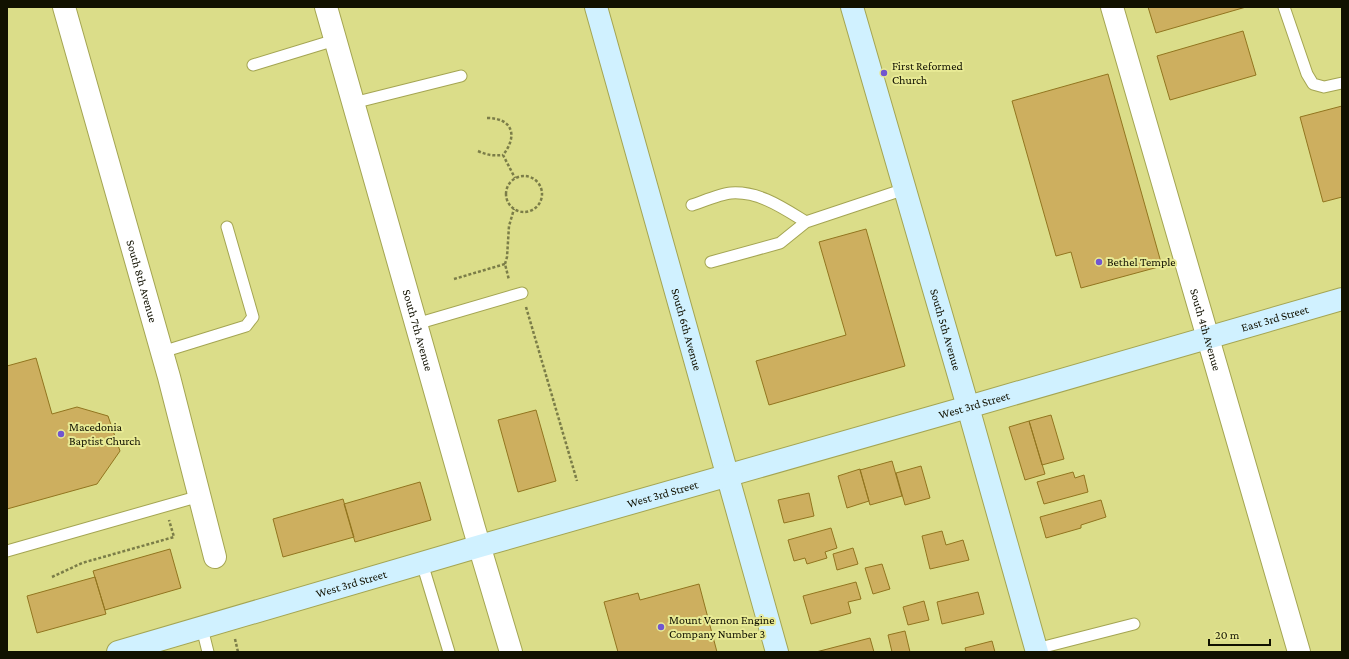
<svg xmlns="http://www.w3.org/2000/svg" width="1349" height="659" viewBox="0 0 1349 659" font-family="'Crimson Pro',serif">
	<rect width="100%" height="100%" fill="#dbdd89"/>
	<path fill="#cdaf5f" stroke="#92751f" d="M 1148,7 L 1246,7 L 1156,33 Z
		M 1243,31 L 1256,75 L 1170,100 L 1157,56 Z
		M 1108,74 L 1162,266 L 1081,288 L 1071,252 L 1056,256 L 1012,101 Z
		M 1342,106 L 1342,197 L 1323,202 L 1300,117 Z
		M 866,229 L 905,366 L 769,405 L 756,361 L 846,335 L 819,242 Z
		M 36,358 L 52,414 L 77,407 L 108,416 L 120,451 L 97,484 L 7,509 L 7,366 Z
		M 536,410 L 556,481 L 518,492 L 498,420 Z
		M 1051,415 L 1064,459 L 1042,465 L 1029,421 Z
		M 1029,421 L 1045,474 L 1025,480 L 1009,427 Z
		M 892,461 L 902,496 L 870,505 L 860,470 Z
		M 921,466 L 930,498 L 905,505 L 896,473 Z
		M 860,469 L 869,501 L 847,508 L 838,476 Z
		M 1073,472 L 1075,478 L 1084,475 L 1088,492 L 1044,504 L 1037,482 Z
		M 420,482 L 431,520 L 355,542 L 344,504 Z
		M 809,493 L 814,516 L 784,523 L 778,500 Z
		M 343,499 L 354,537 L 283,557 L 273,519 Z
		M 1101,500 L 1106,517 L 1081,525 L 1081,528 L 1046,538 L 1040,517 Z
		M 831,528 L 837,548 L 825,552 L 827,558 L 807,564 L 805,558 L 794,561 L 788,540 Z
		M 942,531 L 946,545 L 963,540 L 969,560 L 930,569 L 922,536 Z
		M 853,548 L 858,564 L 837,570 L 833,554 Z
		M 170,549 L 181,588 L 105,610 L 93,571 Z
		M 882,564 L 890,589 L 873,594 L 865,568 Z
		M 95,577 L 106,614 L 37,633 L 27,596 Z
		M 856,582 L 861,599 L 848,602 L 851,613 L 811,624 L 803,596 Z
		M 699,584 L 717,652 L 618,652 L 604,602 L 638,593 L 640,600 Z
		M 978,592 L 984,614 L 942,624 L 937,602 Z
		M 924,601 L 929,620 L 908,625 L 903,607 Z
		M 905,631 L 910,652 L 892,652 L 888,635 Z
		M 870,638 L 874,652 L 816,652 Z
		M 992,641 L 995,652 L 966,652 L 965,648 Z"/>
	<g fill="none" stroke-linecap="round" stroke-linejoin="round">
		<defs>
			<path id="lane" d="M 1284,7 L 1307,74 L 1313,84 L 1324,87 L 1342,83
				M 253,65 L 335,40
				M 353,103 L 461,76
				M 692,205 C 704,201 720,194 731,193 C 759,191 783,208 806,222
				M 711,262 L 780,243 L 806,222 L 905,189
				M 416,324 L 522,293
				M 162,352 L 246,326 L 253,317 L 227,227
				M 7,551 L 200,496
				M 422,563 L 449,652
				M 202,628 L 208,652
				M 1036,649 L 1134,624"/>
			<g id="street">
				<path id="s1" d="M 64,7 L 169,377 L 215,557"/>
				<path id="s2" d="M 326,7 L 474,528 L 511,652"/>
				<path id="s3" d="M 1112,7 L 1299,652"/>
			</g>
			<g id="secondary">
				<path id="s4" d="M 596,7 L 777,652"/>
				<path id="s5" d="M 852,7 L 968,407 L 1037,652"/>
				<path id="s6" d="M 118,652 L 480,546 L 968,407 L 1342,299"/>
			</g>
		</defs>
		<use href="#lane" stroke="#a4a552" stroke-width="13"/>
		<use href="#street" stroke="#a4a552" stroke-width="24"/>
		<use href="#secondary" stroke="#a4a552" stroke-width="24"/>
		<path stroke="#7b7d48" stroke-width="2.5" stroke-dasharray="3 2" stroke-linecap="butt" d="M 487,118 C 513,118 518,136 503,155 L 515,178
			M 478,151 C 487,155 493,156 503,155
			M506 194a18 18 0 1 1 36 0a18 18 0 1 1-36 0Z
			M 505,264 L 507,257 L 509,226 L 514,209
			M 454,279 L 505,264 L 509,280
			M 526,307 L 577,481
			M 52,577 L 82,563 L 174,537 L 169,520
			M 235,639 L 238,652"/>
		<use href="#lane" stroke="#fff" stroke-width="11"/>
		<use href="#street" stroke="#fff" stroke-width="22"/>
		<use href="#secondary" stroke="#d0f1ff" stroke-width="22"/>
	</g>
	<g fill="#7156d0" stroke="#e8ea95" stroke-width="1.5">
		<circle cx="884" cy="73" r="4"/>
		<circle cx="1099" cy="262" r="4"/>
		<circle cx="61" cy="434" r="4"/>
		<circle cx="661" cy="627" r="4"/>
	</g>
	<g text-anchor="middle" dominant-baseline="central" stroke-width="4" stroke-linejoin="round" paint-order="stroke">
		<g font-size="12" fill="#110" stroke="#e8ea95" text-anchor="start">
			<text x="892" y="66">First Reformed<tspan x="892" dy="14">Church</tspan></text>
			<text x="1107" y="262">Bethel Temple</text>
			<text x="69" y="427">Macedonia<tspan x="69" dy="14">Baptist Church</tspan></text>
			<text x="669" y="620">Mount Vernon Engine<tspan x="669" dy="14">Company Number 3</tspan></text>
		</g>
		<g font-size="12" fill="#110" stroke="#e8ea95">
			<text stroke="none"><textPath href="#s1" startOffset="285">South 8th Avenue</textPath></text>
			<text stroke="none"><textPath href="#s6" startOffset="1204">East 3rd Street</textPath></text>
			<text stroke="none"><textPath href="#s5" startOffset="336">South 5th Avenue</textPath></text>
			<text stroke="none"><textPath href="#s2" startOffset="336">South 7th Avenue</textPath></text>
			<text stroke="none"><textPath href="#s4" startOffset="335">South 6th Avenue</textPath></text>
			<text stroke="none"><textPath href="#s3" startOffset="336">South 4th Avenue</textPath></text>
			<text stroke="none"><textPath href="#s6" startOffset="891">West 3rd Street</textPath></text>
			<text stroke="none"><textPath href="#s6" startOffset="567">West 3rd Street</textPath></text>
			<text stroke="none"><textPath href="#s6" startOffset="243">West 3rd Street</textPath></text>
		</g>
	</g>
	<rect width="1349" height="659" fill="none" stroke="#111100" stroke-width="16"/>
	<path d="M1209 639v6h61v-6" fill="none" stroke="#111100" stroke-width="2"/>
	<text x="1215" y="639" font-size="12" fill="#111100" stroke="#e8ea95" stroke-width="3" paint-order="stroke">20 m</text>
</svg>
